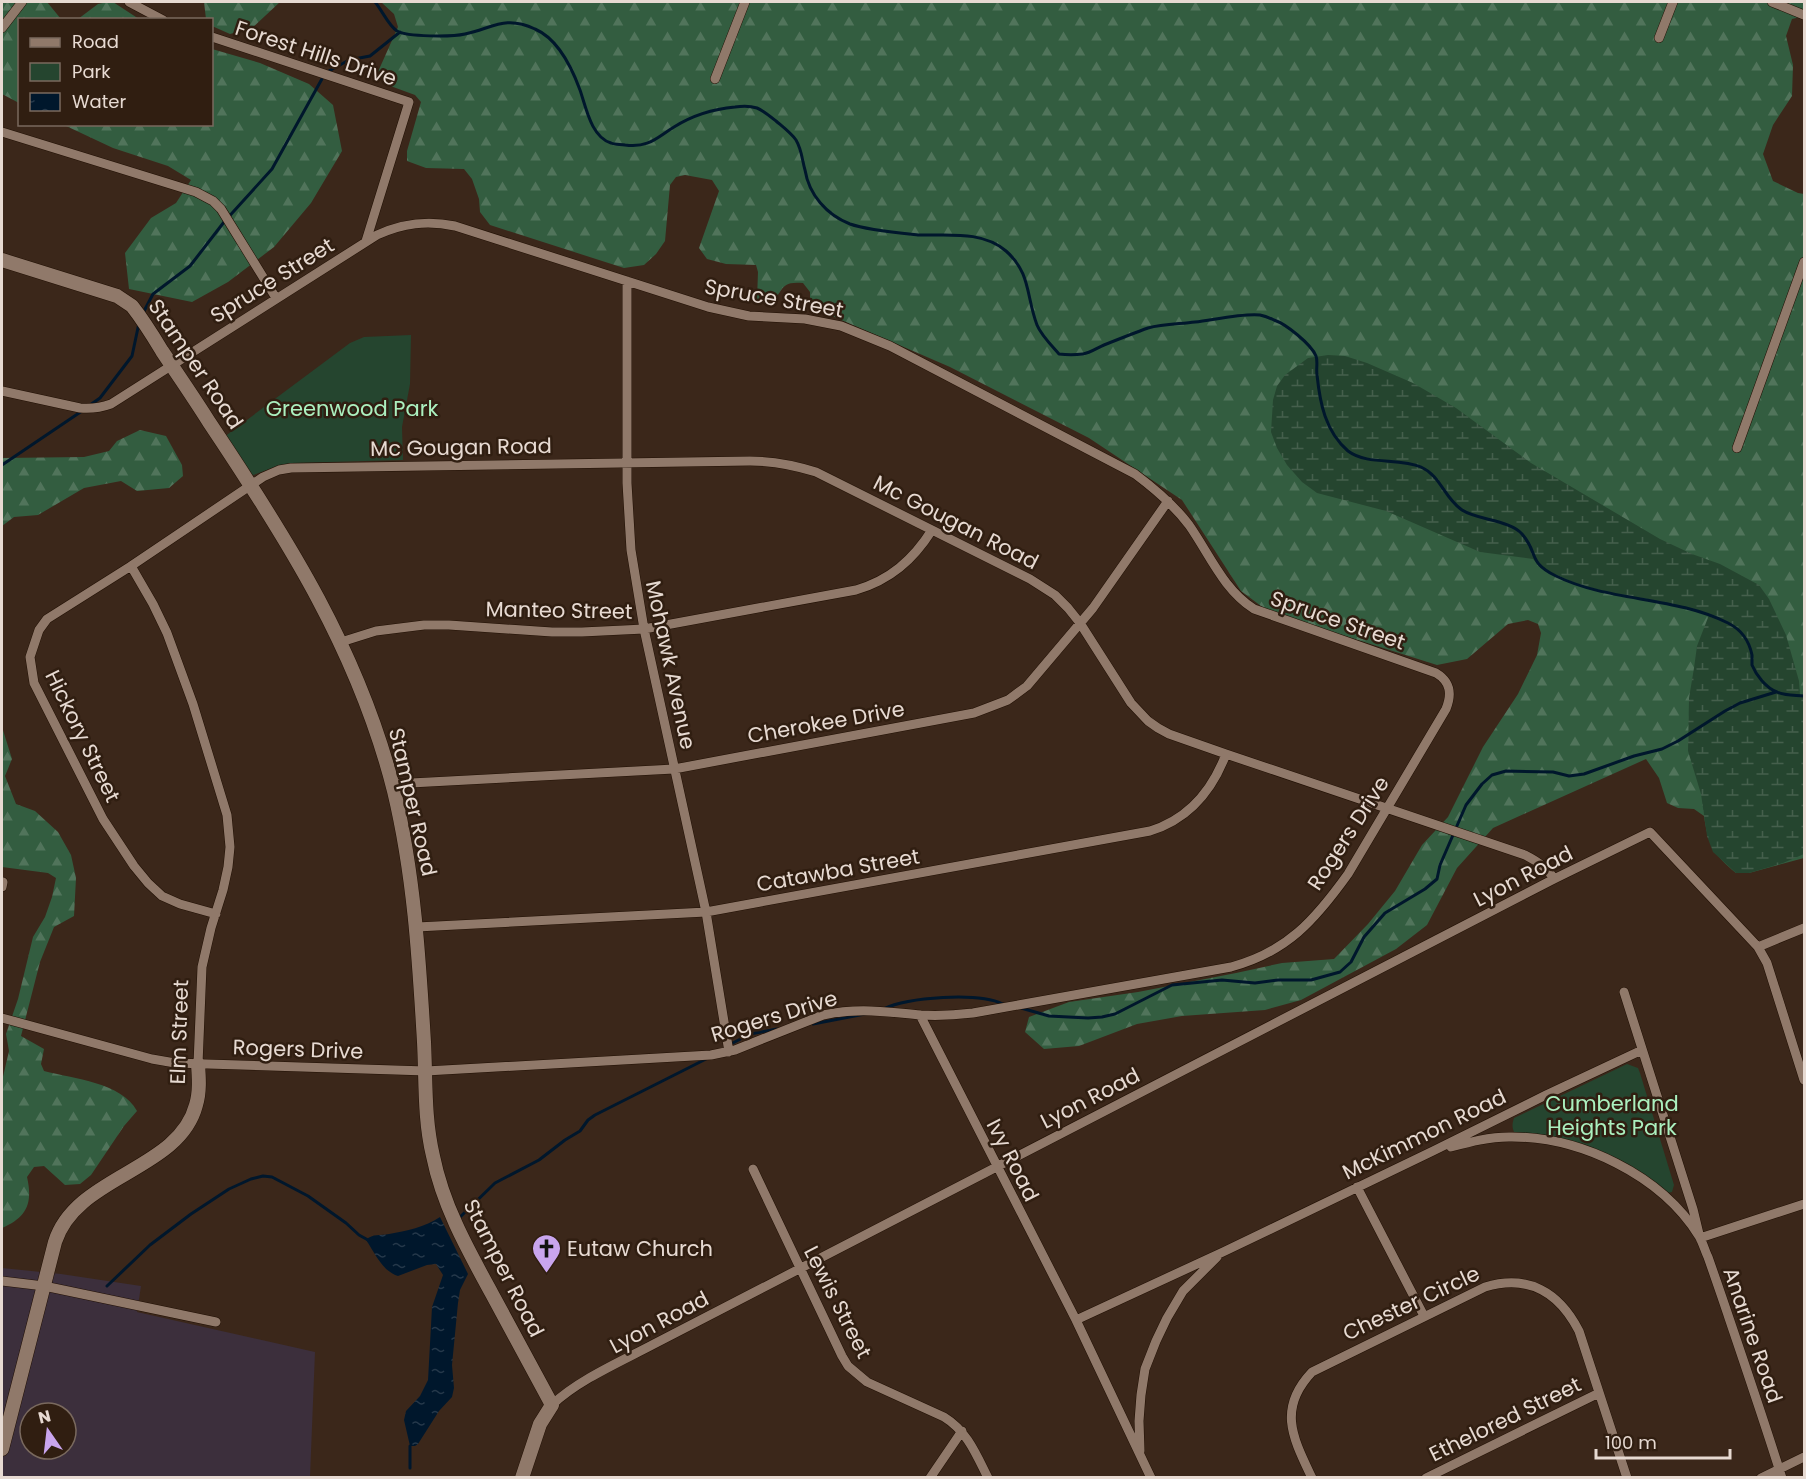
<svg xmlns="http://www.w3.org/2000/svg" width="1806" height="1479" viewBox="0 0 1806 1479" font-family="Poppins,sans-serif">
	<defs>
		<pattern id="forest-firs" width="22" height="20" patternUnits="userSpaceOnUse" patternTransform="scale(1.5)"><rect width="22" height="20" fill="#335d40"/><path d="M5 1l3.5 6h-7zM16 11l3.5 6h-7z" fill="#51745b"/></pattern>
		<pattern id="wetland-marsh" width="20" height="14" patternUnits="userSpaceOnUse" patternTransform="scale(1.5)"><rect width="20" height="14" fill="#25452f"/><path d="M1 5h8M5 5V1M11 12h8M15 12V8" fill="none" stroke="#455f4c"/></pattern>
		<pattern id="water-ripples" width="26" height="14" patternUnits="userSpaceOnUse" patternTransform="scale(1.5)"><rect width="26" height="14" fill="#00172c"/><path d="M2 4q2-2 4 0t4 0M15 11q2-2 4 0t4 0" fill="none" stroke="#25384a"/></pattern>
	</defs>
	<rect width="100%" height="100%" fill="#3b271a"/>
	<path fill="#3c2f3c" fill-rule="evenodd" d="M 2,1268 L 61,1274 L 141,1286 L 137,1312 L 315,1352 L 310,1477 L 2,1477 ZM 30,1413 L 66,1413 L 66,1449 L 30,1449 Z"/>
	<path fill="#25452f" d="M 411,335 L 410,384 L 402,427 L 403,460 L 291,463 L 272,468 L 251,476 L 224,437 L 350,343 L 364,337 Z
		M 1627,1064 L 1638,1068 L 1640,1073 L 1674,1185 L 1672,1192 L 1662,1194 L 1613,1159 L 1514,1132 C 1512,1127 1512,1124 1514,1118 Z"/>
	<path fill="url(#forest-firs)" d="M 2,2 L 47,2 L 61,19 L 20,20 L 19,103 L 2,94 Z
		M 108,2 L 113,2 L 139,19 L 78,19 L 98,4 Z
		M 204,2 L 280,2 L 252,28 L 230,34 L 212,26 L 212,20 L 206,19 Z
		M 381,2 L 1804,2 L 1804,16 L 1792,19 L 1786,36 L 1793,65 L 1792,96 L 1773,125 L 1763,154 L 1773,181 L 1798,193 L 1804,194 L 1804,858 L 1749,873 L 1736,873 C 1714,855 1708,844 1704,816 L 1694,809 L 1678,808 L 1667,803 L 1659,778 L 1646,759 L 1493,828 L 1457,868 L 1427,925 L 1396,949 L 1301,1000 L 1265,1010 L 1182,1016 L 1137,1024 L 1079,1046 L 1044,1049 L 1025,1032 L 1029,1017 L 1069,1002 L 1138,992 L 1236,973 L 1282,963 L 1334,959 L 1368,924 L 1395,891 L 1422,845 L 1448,817 L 1483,747 L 1518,694 L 1537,655 L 1541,633 L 1538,624 L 1528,620 L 1508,624 L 1467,659 L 1437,665 L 1269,612 L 1241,591 L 1182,500 L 1089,438 L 950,367 L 816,309 L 810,300 L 810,292 L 803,283 C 776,280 785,296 766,304 L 757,300 L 758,272 L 756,265 L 726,264 L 707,259 L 699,248 L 719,191 L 712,180 L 685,175 L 676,177 L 670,185 L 665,241 L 656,254 L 644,265 L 624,268 L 490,225 L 480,212 L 479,199 L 472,179 L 464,169 L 426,168 L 407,161 L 407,151 L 421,102 L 415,95 L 385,84 L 377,74 L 398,27 L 394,14 Z
		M 212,49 L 260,63 L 309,84 L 333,105 L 342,151 L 311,203 L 274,247 L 228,282 L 192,302 L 129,289 L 125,253 L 151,218 L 176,203 L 191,180 L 168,166 L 113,148 L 64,125 L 212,124 Z
		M 140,430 L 166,436 L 182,465 L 183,476 L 169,488 L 137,491 L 121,481 L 84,488 L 38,515 L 14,517 L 2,526 L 2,458 L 84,457 L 109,451 L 117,441 Z
		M 2,727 L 12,759 L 5,776 L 16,804 L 35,811 L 58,832 L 71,855 L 76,878 L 74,916 L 54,927 L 40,962 L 21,1036 L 44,1049 L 41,1064 L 44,1071 C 74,1079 121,1082 137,1111 L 124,1126 L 91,1175 L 80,1184 L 65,1185 L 44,1166 L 34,1167 L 27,1177 C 33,1203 27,1217 2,1228 L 2,1081 L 9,1051 L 6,1034 L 18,999 L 33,937 L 45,917 L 52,897 L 56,878 L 48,873 L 2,867 Z"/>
	<path fill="url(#wetland-marsh)" d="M 1328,355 L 1345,356 L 1367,363 L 1413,383 L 1456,408 L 1531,463 L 1660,539 L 1692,554 L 1720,564 L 1759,585 L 1769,599 L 1786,635 L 1799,681 L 1800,695 L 1804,695 L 1804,854 L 1783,863 L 1749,873 L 1736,873 L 1713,852 L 1707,836 L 1701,794 L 1688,751 L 1689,698 L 1694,668 L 1697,646 L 1709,615 L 1644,598 L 1626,597 L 1577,584 L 1541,568 L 1533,559 L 1480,552 L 1386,511 L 1317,493 L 1302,482 L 1287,465 L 1277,448 L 1271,432 L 1273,400 L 1277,386 L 1285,375 L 1308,358 Z"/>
	<path fill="url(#water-ripples)" d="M 440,1217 L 468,1274 L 460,1290 L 458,1303 L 452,1365 L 454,1388 L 452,1397 L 439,1411 L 418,1444 L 415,1446 L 410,1446 L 404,1420 L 406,1411 L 420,1396 L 428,1380 L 432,1307 L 443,1275 L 436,1264 L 427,1265 L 398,1276 C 382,1271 375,1253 366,1240 C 373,1233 380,1236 389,1234 C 406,1231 425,1227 440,1217 Z"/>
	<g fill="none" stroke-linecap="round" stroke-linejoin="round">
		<path stroke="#00172c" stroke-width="3" d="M 375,2 C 382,10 388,25 397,31 C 407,37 452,37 465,34 C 493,28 505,15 535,29 C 558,39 572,68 580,90 C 586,107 591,137 611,143 C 615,145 621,144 625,145 C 649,148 656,138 674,127 C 693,115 713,109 735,107 C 741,106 751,106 757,108 C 764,111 771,117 776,121 C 783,127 791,133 796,140 C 802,150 802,160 805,170 C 809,195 827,215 850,224 C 867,230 899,233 918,235 C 946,236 982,230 1006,251 C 1031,273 1026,296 1037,325 C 1041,335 1052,346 1059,354 C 1067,355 1075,355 1083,354 C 1090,353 1097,348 1104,345 C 1119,339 1134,333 1148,328 C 1163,324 1180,324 1195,322 C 1213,320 1243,313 1260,315 C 1265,316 1270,318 1274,320 C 1286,324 1311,344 1316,356 C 1318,361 1316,369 1317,375 C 1320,403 1325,431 1348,451 C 1368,466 1399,457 1421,467 C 1441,476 1444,498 1462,510 C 1477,520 1510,520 1522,534 C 1539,553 1527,562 1556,576 C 1609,602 1674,596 1728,623 C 1742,630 1749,640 1752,655 C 1752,658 1752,662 1752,665 C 1756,675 1766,688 1777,692 C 1785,696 1796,695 1804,696
			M 327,72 L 349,60 L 370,56 L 400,32
			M 142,315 L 153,294 L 190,266 L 224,222 L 272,169 L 323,77
			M 90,405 L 100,398 L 132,356 L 139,323
			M 2,465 L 82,411
			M 1021,1008 L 1049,1016 L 1088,1018 L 1102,1017 L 1115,1014 L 1172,985 L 1222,980 L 1255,983 L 1278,980 L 1311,980 L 1340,972 L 1351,962 L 1364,937 L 1385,913 L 1425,889 L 1437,879 L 1440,865 L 1466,805 L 1482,784 L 1492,775 L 1506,771 L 1553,772 L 1569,776 L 1584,774 L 1634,756 L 1662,749 L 1678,741 L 1725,711 L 1740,703 L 1776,692
			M 883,1009 C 909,997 977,992 1003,1004
			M 813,1024 L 865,1014
			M 729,1045 L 750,1034 L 777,1029
			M 457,1220 L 495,1183 L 539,1160 L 565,1140 L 580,1131 L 588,1120 L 595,1115 L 706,1059
			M 107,1286 L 150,1245 L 191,1214 L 229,1189 L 251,1179 L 263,1176 L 272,1177 L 308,1196 L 346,1223 L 359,1235 L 368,1240
			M 410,1468 L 410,1446"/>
		<defs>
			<path id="street" d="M 129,2 L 163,20
				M 1772,2 L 1804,15
				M 2,28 L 22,2
				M 212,37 L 409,102 L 366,241
				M 1659,38 L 1673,2
				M 715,79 L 745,2
				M 2,132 L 196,192 L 213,201 L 221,209 L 276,298
				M 627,281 L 627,483 L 631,550 L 644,629 L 706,912 L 729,1052
				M 2,391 L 80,408 C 91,409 100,408 111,404 L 377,235 C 403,223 427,220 455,226 L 708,307 L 749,316 L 805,319 L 841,326 L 890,346 L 1135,474 C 1155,489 1174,505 1189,525 C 1210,555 1223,589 1254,609 L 1436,673 C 1451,682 1452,694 1446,709 L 1348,874 C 1315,920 1287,952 1231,967 L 973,1013 C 956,1015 939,1016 921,1015 C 885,1012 860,1007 823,1015 L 735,1050 L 711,1055 L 426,1071 L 175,1063 L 152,1059 L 2,1018
				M 1737,448 L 1804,262
				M 131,566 L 153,604 L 167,633 L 193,704 L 227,815 L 230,847 L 228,867 L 223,890 L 211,928 L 202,967 L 198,1064
				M 341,642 L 376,631 L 424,625 L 449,625 L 552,632 L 582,632 L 644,629 L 856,590 C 890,580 913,560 932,530
				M 392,784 L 674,769 L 974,713 L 1008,700 L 1027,686 L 1093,608 L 1168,501
				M 2,887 L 3,882
				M 216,914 L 180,904 L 162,896 L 148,883 L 134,866 L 103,819 L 34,683 L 30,657 L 39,630 L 47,619 L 131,566 L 263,477 L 279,470 L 291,468 L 750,461 C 773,461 794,465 816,472 L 1030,579 L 1055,595 L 1068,608 L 1080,623 L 1131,703 L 1148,721 L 1158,728 L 1169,734 L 1226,754 L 1525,855 C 1537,861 1548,868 1554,879
				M 417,927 L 706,912 L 1150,831 C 1189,819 1212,791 1226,754
				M 1758,947 L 1804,928
				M 1624,992 L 1693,1209 L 1700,1238 L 1804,1204
				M 920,1015 L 1076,1320 L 1151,1478
				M 1451,1147 C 1470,1142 1489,1137 1509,1137 C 1580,1136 1661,1175 1699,1236 C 1703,1243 1705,1251 1708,1257 C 1715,1277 1722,1297 1729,1318 C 1747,1371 1765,1424 1782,1478
				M 753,1169 L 842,1356 L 848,1366 L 867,1382 L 944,1417 C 967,1431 976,1454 988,1478
				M 1357,1187 L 1424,1316
				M 2,1281 L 44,1286 L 216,1322
				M 1076,1320 L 1223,1252 L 1433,1151 L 1546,1095 L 1642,1050
				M 552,1405 C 578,1380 622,1361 654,1344 L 1554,879 L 1650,832 L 1758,947 L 1767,963 L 1804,1080
				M 1140,1451 L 1139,1421 L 1141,1395 L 1145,1369 L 1156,1341 L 1167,1318 L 1183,1291 L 1217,1257
				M 930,1478 L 962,1431
				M 1312,1478 C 1293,1438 1277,1409 1312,1372 L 1485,1287 C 1528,1274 1559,1292 1579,1331 L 1627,1478
				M 1426,1478 L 1599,1393
				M 1761,1478 L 1804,1457"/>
			<path id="secondary" d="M 2,260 L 117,296 L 132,306 C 143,320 153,336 162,351 C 178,375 194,398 209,422 C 288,540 359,652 394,791 C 414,874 419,958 424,1042 C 426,1081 424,1118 433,1156 C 443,1206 468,1250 492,1294 C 512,1331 532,1368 552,1405 L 540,1424 L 522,1478
				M 2,1449 L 55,1242 C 76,1175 179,1171 196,1105 C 200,1092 199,1078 198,1064"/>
		</defs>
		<use href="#street" stroke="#211004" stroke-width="10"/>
		<use href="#secondary" stroke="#211004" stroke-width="15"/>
		<use href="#street" stroke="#90796a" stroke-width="9"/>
		<use href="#secondary" stroke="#90796a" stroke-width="14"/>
	</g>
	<defs>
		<symbol id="church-pin" viewBox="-11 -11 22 30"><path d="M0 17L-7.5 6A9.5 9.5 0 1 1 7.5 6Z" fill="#c9a5ee" stroke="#301e11"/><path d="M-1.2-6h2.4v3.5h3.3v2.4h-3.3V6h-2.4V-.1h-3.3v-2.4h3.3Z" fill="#111"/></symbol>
	</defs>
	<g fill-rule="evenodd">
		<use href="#church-pin" x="530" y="1232" width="33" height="45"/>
	</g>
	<g text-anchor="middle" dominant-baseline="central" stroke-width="5" stroke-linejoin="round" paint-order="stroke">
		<g font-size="21" fill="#e7dad2" stroke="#301e11">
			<text transform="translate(316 53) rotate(18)">Forest Hills Drive</text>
			<text transform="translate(272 280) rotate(-32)">Spruce Street</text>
			<text transform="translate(774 298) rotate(10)">Spruce Street</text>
			<text transform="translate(196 364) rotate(56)">Stamper Road</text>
			<text transform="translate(461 447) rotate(-1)">Mc Gougan Road</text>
			<text transform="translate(956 522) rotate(27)">Mc Gougan Road</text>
			<text transform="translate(559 610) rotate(1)">Manteo Street</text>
			<text transform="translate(1338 620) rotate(19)">Spruce Street</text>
			<text transform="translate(671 665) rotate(78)">Mohawk Avenue</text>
			<text transform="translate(826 722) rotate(-10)">Cherokee Drive</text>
			<text transform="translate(83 736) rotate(64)">Hickory Street</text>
			<text transform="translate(413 802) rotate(77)">Stamper Road</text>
			<text transform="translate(1348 833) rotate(-57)">Rogers Drive</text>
			<text transform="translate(838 870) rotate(-10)">Catawba Street</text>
			<text transform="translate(1523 876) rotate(-27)">Lyon Road</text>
			<text transform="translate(774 1016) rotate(-17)">Rogers Drive</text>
			<text transform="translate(179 1032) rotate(-88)">Elm Street</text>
			<text transform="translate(298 1049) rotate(2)">Rogers Drive</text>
			<text transform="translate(1090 1098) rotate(-27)">Lyon Road</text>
			<text transform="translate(1424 1134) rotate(-26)">McKimmon Road</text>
			<text transform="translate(1013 1160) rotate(63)">Ivy Road</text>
			<text transform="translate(504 1268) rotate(63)">Stamper Road</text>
			<text transform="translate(838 1302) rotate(63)">Lewis Street</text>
			<text transform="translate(1411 1303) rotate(-25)">Chester Circle</text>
			<text transform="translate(659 1322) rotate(-28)">Lyon Road</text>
			<text transform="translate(1753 1335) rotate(71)">Anarine Road</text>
			<text transform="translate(1505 1419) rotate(-26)">Ethelored Street</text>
		</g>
		<g font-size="21" fill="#abf0bf" stroke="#301e11">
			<text x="352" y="408">Greenwood Park</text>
			<text x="1612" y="1103">Cumberland<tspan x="1612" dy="24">Heights Park</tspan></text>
		</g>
		<g font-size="21" fill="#e7dad2" stroke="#301e11" text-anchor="start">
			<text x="567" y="1248">Eutaw Church</text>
		</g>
	</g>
	<rect width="1806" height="1479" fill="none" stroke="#e7dad2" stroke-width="6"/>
	<rect x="18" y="18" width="195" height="108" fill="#301e11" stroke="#79695e" stroke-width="1.5"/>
	<rect x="30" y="38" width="30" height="9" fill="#90796a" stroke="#79695e" stroke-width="1.5"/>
	<text x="72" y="48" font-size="18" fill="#e7dad2">Road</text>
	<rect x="30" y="63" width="30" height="18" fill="#25452f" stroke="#79695e" stroke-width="1.5"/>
	<text x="72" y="78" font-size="18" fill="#e7dad2">Park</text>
	<rect x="30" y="93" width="30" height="18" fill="url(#water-ripples)" stroke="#79695e" stroke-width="1.5"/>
	<text x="72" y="108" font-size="18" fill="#e7dad2">Water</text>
	<g transform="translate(48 1431) rotate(346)"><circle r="28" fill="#301e11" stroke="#79695e" stroke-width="1.5"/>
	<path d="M0-4.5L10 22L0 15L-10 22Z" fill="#c9a5ee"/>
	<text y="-9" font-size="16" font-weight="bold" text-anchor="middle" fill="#e7dad2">N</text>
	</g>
	<path d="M1596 1449v9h134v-9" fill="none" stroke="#e7dad2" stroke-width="3"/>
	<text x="1605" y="1449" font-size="18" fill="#e7dad2" stroke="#301e11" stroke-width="4.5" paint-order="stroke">100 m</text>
</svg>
